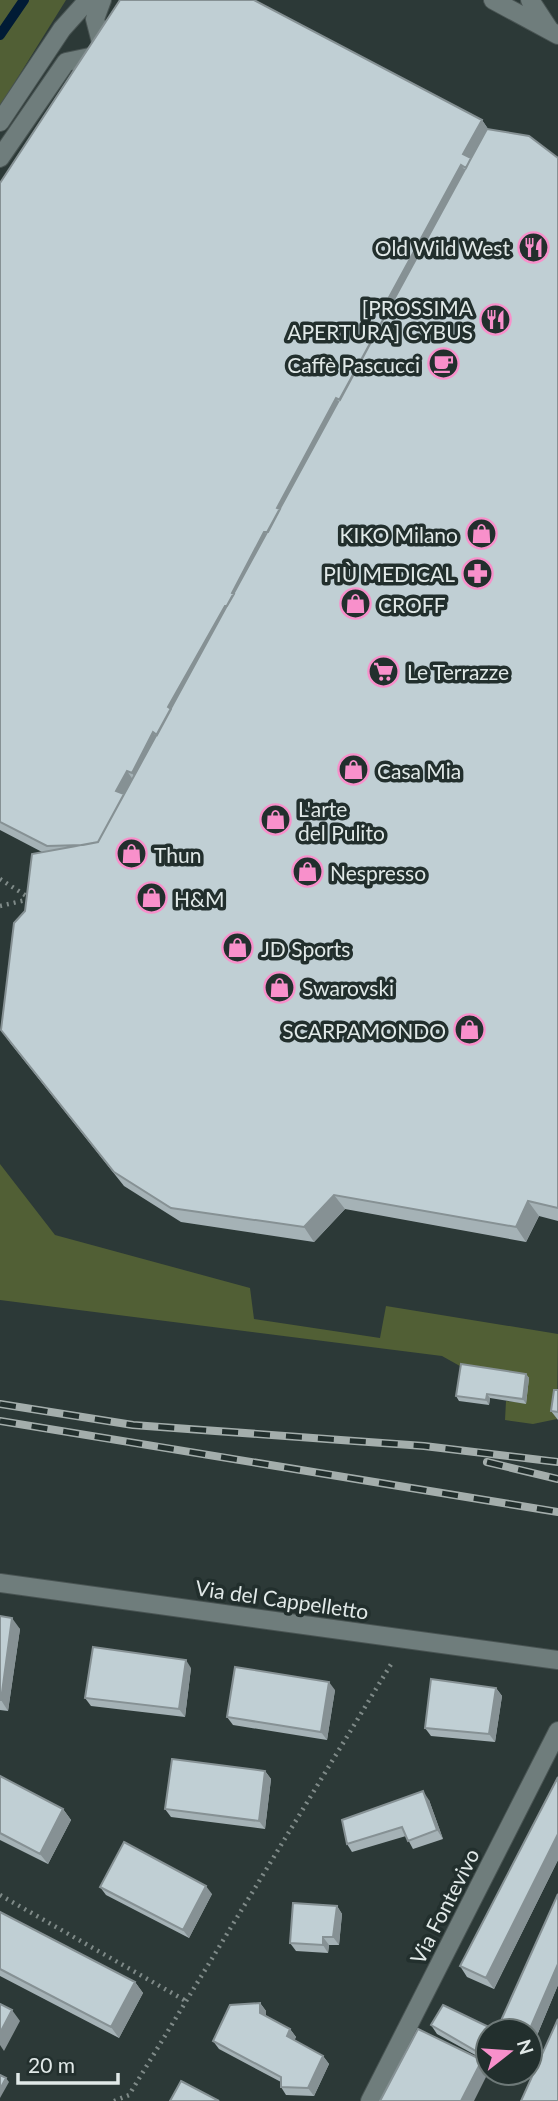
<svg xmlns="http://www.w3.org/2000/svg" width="558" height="2101" viewBox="0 0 558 2101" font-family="Lato,sans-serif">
	<rect width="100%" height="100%" fill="#2c3937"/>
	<path fill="#515f35" d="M 0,0 L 66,0 L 0,106 Z
		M 0,1164 L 55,1235 L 250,1288 L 254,1319 L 380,1338 L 386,1306 L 558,1334 L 557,1419 L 533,1424 L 505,1420 L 506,1401 L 526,1403 L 442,1356 L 0,1300 Z"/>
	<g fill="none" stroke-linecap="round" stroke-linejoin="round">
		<path stroke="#011b35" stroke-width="10" d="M 0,35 L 24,0"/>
		<defs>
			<path id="minor" d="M 493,0 L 558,35
				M 530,0 L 549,29
				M 0,122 L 62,29 L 88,0
				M 0,158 L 66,62 L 104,54 L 95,19 L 102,0
				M 0,1583 L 558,1660
				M 370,2101 L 558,1731"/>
		</defs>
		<use href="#minor" stroke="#495453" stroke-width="20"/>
		<path stroke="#7f8a88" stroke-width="4.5" stroke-dasharray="2 5" stroke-linecap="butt" d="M 0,879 L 31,899
			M 0,906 L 30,899
			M 0,1895 L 186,2001
			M 114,2101 L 129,2095 L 393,1661"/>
		<use href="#minor" stroke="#6f7d7c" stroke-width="18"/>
		<defs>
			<path id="rail" d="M 0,1404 L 133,1425 L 424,1446 L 558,1462
				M 0,1421 L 558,1512
				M 487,1462 L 558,1479"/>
		</defs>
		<use href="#rail" stroke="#a4aeac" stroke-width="8"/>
		<use href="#rail" stroke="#222f2d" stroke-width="5" stroke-dasharray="16" stroke-linecap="butt"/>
	</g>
	<path fill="#a5b2b6" d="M 482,120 L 488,129 L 558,158 L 558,1221 L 539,1216 L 526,1242 L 345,1209 L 314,1242 L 181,1222 L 124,1186 L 11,1044 L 1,1030 L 25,911 L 42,852 L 0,830 L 0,183 Z
		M 526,1374 L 529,1378 L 526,1404 L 490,1398 L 489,1405 L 459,1401 L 456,1396 Z
		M 558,1390 L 558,1420 L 551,1411 Z
		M 0,1616 L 20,1629 L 8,1711 L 0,1710 Z
		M 191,1668 L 185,1717 L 91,1706 L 85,1698 Z
		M 496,1688 L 502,1696 L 495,1742 L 431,1736 L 425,1728 Z
		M 335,1690 L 327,1740 L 233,1725 L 227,1717 Z
		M 265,1771 L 271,1779 L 265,1829 L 171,1817 L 165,1809 Z
		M 0,1776 L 63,1809 L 71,1820 L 48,1864 L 0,1840 Z
		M 558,1777 L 558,1860 L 494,1989 L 467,1977 L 460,1966 Z
		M 429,1800 L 443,1839 L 413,1849 L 406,1836 L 352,1852 L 347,1844 Z
		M 100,1887 L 212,1894 L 189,1938 L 106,1895 Z
		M 558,1894 L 558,1985 L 533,2045 L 530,2044 L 530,2031 L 503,2031 L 499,2025 Z
		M 337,1906 L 342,1914 L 339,1945 L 329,1945 L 328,1953 L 296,1951 L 290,1943 Z
		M 0,1912 L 135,1982 L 143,1993 L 119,2038 L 0,1976 Z
		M 260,2003 L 266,2011 L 266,2016 L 290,2029 L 296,2037 L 294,2040 L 323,2056 L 329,2064 L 314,2096 L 286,2095 L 281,2087 L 281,2082 L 219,2049 L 213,2041 Z
		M 431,2025 L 488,2031 L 488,2062 L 437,2034 Z"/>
	<path fill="#869194" d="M 482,120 L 491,133 L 475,162 L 463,154 Z
		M 461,165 L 470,177 L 350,413 L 387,301 Z
		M 336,398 L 345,411 L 281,512 L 277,508 Z
		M 264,532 L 273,544 L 242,604 L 232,593 Z
		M 225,606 L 234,618 L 171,712 L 168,707 Z
		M 153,732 L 162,745 L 141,786 L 132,773 Z
		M 127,771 L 136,784 L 128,798 L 116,791 Z
		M 334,1195 L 345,1209 L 314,1242 L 304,1227 Z
		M 528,1201 L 539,1216 L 526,1242 L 516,1227 Z
		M 526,1374 L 529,1378 L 526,1404 L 523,1399 Z
		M 487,1394 L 490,1398 L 489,1405 L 486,1400 Z
		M 12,1618 L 20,1629 L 8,1711 L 1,1700 Z
		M 186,1660 L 191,1668 L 185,1717 L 179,1709 Z
		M 329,1682 L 335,1690 L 327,1740 L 321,1732 Z
		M 496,1688 L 502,1696 L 495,1742 L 489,1734 Z
		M 265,1771 L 271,1779 L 265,1829 L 259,1821 Z
		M 423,1791 L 429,1800 L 443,1839 L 437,1830 Z
		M 63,1809 L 71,1820 L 48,1864 L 40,1854 Z
		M 558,1834 L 558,1860 L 494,1989 L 486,1978 Z
		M 206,1886 L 212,1894 L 189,1938 L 183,1930 Z
		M 337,1906 L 342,1914 L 339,1945 L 333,1937 Z
		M 323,1937 L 329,1945 L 328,1953 L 323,1945 Z
		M 558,1964 L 558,1985 L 533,2045 L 530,2041 L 529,2031 Z
		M 135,1982 L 143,1993 L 119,2038 L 111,2027 Z
		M 260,2003 L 266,2011 L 266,2021 L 260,2013 Z
		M 12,2010 L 20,2021 L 4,2051 L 0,2045 L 0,2033 Z
		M 290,2029 L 296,2037 L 293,2044 L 287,2036 Z
		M 323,2056 L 329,2064 L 314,2096 L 308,2088 Z
		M 482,2060 L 488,2069 L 488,2073 L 474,2101 L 461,2101 Z
		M 6,2078 L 9,2082 L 0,2098 L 0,2089 Z"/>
	<path fill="#c0cfd4" stroke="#869194" stroke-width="2" d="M 120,0 L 254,0 L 482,120 L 463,154 L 471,158 L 466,168 L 461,165 L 387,301 L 392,303 L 340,400 L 336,398 L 277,508 L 280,509 L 268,532 L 264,532 L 232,593 L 234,594 L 227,606 L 225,606 L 168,707 L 171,709 L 157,735 L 153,732 L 132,773 L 127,771 L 116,791 L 124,794 L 98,842 L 83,845 L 47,846 L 0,822 L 0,183 Z
		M 487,129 L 529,136 L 558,158 L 558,1208 L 528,1201 L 516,1227 L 334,1195 L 304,1227 L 171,1208 L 114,1172 L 1,1030 L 14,923 L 25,911 L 32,854 L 98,842 Z
		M 461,1364 L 526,1374 L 523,1399 L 487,1394 L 486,1400 L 456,1396 Z
		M 554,1390 L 558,1390 L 558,1412 L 551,1411 Z
		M 0,1616 L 12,1618 L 1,1700 L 0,1700 Z
		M 93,1647 L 186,1660 L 179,1709 L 85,1698 Z
		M 235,1667 L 329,1682 L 321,1732 L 227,1717 Z
		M 431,1679 L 496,1688 L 489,1734 L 425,1728 Z
		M 172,1759 L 265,1771 L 259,1821 L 165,1809 Z
		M 0,1776 L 63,1809 L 40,1854 L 0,1833 Z
		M 558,1777 L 558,1834 L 486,1978 L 460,1966 Z
		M 423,1791 L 437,1830 L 408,1841 L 402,1827 L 347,1844 L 342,1820 Z
		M 124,1842 L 206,1886 L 183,1930 L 100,1887 Z
		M 558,1894 L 558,1964 L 529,2031 L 514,2031 L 499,2025 Z
		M 293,1903 L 337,1906 L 333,1937 L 323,1937 L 323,1945 L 290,1943 Z
		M 0,1912 L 135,1982 L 111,2027 L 0,1969 Z
		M 260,2003 L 260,2013 L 290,2029 L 287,2036 L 323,2056 L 308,2088 L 281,2087 L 281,2077 L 213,2041 L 230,2005 Z
		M 0,2004 L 12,2010 L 0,2033 Z
		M 443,2005 L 497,2031 L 488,2031 L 488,2058 L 431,2025 Z
		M 558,2019 L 558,2101 L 521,2101 Z
		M 418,2029 L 482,2060 L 461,2101 L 380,2101 Z
		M 0,2075 L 6,2078 L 0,2089 Z
		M 181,2081 L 219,2101 L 170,2101 Z"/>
	<defs>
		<symbol id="restaurant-ring" viewBox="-11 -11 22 22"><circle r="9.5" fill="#222f2d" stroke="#f890cb" stroke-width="1.5"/><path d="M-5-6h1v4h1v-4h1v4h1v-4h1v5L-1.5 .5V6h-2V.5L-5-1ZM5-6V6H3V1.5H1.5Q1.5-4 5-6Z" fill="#f890cb"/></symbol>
		<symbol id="cafe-ring" viewBox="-11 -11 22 22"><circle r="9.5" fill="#222f2d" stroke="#f890cb" stroke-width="1.5"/><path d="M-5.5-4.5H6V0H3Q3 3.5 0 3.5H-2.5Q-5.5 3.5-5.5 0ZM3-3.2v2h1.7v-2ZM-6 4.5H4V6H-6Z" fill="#f890cb"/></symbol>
		<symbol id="shop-ring" viewBox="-11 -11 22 22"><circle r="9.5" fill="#222f2d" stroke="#f890cb" stroke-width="1.5"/><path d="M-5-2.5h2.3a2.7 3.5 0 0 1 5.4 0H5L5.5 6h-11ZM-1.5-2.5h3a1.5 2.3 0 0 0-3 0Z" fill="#f890cb"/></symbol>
		<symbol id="pharmacy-ring" viewBox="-11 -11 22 22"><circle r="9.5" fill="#222f2d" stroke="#f890cb" stroke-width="1.5"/><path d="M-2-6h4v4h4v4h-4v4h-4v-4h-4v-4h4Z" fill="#f890cb"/></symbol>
		<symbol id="supermarket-ring" viewBox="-11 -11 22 22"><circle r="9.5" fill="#222f2d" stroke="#f890cb" stroke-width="1.5"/><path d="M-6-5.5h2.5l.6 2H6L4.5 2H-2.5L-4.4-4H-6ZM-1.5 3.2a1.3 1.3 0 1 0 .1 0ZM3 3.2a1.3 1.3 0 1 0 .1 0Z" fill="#f890cb"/></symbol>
	</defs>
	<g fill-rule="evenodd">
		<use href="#restaurant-ring" x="516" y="230" width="35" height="35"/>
		<use href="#restaurant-ring" x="478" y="302" width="35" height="35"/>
		<use href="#cafe-ring" x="426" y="346" width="35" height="35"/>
		<use href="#shop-ring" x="464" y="516" width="35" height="35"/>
		<use href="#pharmacy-ring" x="460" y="556" width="35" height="35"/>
		<use href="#shop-ring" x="338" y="586" width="35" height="35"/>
		<use href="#supermarket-ring" x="366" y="654" width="35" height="35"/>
		<use href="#shop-ring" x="336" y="752" width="35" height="35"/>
		<use href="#shop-ring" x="258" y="802" width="35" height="35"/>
		<use href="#shop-ring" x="114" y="836" width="35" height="35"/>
		<use href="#shop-ring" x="290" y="854" width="35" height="35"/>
		<use href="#shop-ring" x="134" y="880" width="35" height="35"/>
		<use href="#shop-ring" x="220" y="930" width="35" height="35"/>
		<use href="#shop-ring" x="262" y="970" width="35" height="35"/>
		<use href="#shop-ring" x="452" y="1012" width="35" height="35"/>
	</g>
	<g text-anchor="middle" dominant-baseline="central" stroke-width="7" stroke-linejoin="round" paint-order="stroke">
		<g font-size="21" fill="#e1e9e8" stroke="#222f2d" text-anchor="start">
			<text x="510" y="247" text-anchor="end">Old Wild West</text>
			<text x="473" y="307" text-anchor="end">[PROSSIMA<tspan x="473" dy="24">APERTURA] CYBUS</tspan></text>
			<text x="420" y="364" text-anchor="end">Caffè Pascucci</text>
			<text x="458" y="534" text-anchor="end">KIKO Milano</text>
			<text x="455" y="573" text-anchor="end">PIÙ MEDICAL</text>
			<text x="378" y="604">CROFF</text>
			<text x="407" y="671">Le Terrazze</text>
			<text x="377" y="770">Casa Mia</text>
			<text x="298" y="808">L'arte<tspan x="298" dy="24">del Pulito</tspan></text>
			<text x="154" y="854">Thun</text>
			<text x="330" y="872">Nespresso</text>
			<text x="174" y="898">H&amp;M</text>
			<text x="261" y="948">JD Sports</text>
			<text x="302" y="987">Swarovski</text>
			<text x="446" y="1030" text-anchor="end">SCARPAMONDO</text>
		</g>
		<g font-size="21" fill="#e1e9e8" stroke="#222f2d">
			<text transform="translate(282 1599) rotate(8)">Via del Cappelletto</text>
			<text transform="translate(444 1906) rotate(-63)">Via Fontevivo</text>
		</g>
	</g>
	<g transform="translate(509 2052) rotate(73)"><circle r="33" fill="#222f2d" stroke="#6e7978" stroke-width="2"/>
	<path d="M0-5L12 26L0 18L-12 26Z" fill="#f890cb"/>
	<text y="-10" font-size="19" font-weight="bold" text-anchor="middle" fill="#e1e9e8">N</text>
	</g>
	<path d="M18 2073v10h100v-10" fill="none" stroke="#e1e9e8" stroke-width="3.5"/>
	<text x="28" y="2073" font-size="21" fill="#e1e9e8" stroke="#222f2d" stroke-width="5" paint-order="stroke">20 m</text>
</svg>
